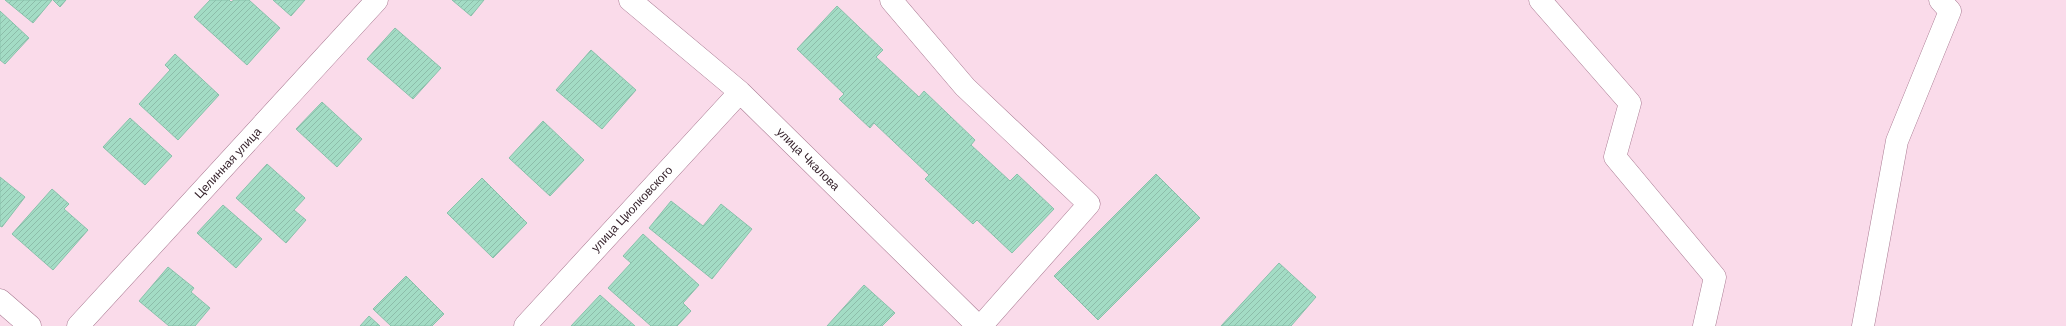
<svg xmlns="http://www.w3.org/2000/svg" width="2066" height="326" viewBox="0 0 2066 326" font-family="Arial,sans-serif">
	<defs>
		<pattern id="building-hatch" width="6" height="6" patternUnits="userSpaceOnUse"><rect width="6" height="6" fill="#a3dcc5"/><path d="M-1 1l2-2M0 6l6-6M5 7l2-2" fill="none" stroke="#8dbdaa"/></pattern>
	</defs>
	<rect width="100%" height="100%" fill="#fadbea"/>
	<path fill="url(#building-hatch)" stroke="#89c1ab" d="M 5,0 L 52,0 L 33,23 Z
		M 53,0 L 66,0 L 60,7 Z
		M 210,0 L 229,0 L 231,2 L 234,0 L 249,0 L 280,28 L 247,65 L 194,17 Z
		M 273,0 L 305,0 L 291,16 Z
		M 452,0 L 484,0 L 471,16 Z
		M 837,6 L 883,50 L 876,57 L 919,97 L 924,91 L 975,140 L 971,145 L 1010,181 L 1017,174 L 1054,209 L 1012,253 L 977,220 L 973,224 L 925,179 L 929,175 L 874,123 L 870,128 L 839,99 L 844,94 L 797,49 Z
		M 0,11 L 29,38 L 5,64 L 0,60 Z
		M 395,28 L 441,68 L 413,99 L 367,59 Z
		M 591,50 L 636,90 L 602,129 L 556,90 Z
		M 175,54 L 219,95 L 178,140 L 139,104 L 170,70 L 165,65 Z
		M 322,102 L 362,139 L 337,167 L 296,129 Z
		M 130,118 L 172,156 L 145,185 L 103,147 Z
		M 543,121 L 584,160 L 550,196 L 509,158 Z
		M 267,164 L 305,198 L 294,210 L 306,220 L 286,243 L 236,198 Z
		M 1156,174 L 1200,218 L 1098,320 L 1054,276 Z
		M 0,177 L 25,197 L 2,227 L 0,226 Z
		M 482,178 L 527,223 L 493,258 L 447,213 Z
		M 52,189 L 69,204 L 64,209 L 88,230 L 53,270 L 12,234 Z
		M 671,201 L 703,226 L 721,204 L 752,229 L 712,279 L 649,228 Z
		M 223,205 L 262,239 L 236,268 L 197,233 Z
		M 643,234 L 699,285 L 683,303 L 691,311 L 677,326 L 651,326 L 608,288 L 631,263 L 623,256 Z
		M 1279,263 L 1316,297 L 1291,326 L 1221,326 Z
		M 168,267 L 194,288 L 191,292 L 210,308 L 195,326 L 169,326 L 139,301 Z
		M 406,276 L 444,314 L 432,326 L 391,326 L 373,309 Z
		M 864,285 L 895,313 L 882,326 L 827,326 Z
		M 600,295 L 635,326 L 571,326 Z
		M 369,316 L 380,326 L 360,326 Z"/>
	<g fill="none" stroke-linecap="round" stroke-linejoin="round">
		<defs>
			<path id="minor" d="M 630,0 L 740,92 L 978,326
				M 891,0 L 965,87 L 1089,204 L 981,326
				M 1540,0 L 1630,103 L 1615,157 L 1715,277 L 1704,326
				M 0,300 L 30,326
				M 78,326 L 377,0
				M 525,326 L 740,92
				M 1863,326 L 1897,141 L 1950,11 L 1940,0"/>
		</defs>
		<use href="#minor" stroke="#a87991" stroke-width="23"/>
		<use href="#minor" stroke="#fff" stroke-width="22"/>
	</g>
	<g text-anchor="middle" dominant-baseline="central" stroke-width="3" stroke-linejoin="round" paint-order="stroke">
		<g font-size="12" fill="#38252e" stroke="#fff">
			<text transform="translate(808 159) rotate(45)">улица Чкалова</text>
			<text transform="translate(228 163) rotate(-47)">Целинная улица</text>
			<text transform="translate(632 209) rotate(-47)">улица Циолковского</text>
		</g>
	</g>
</svg>
